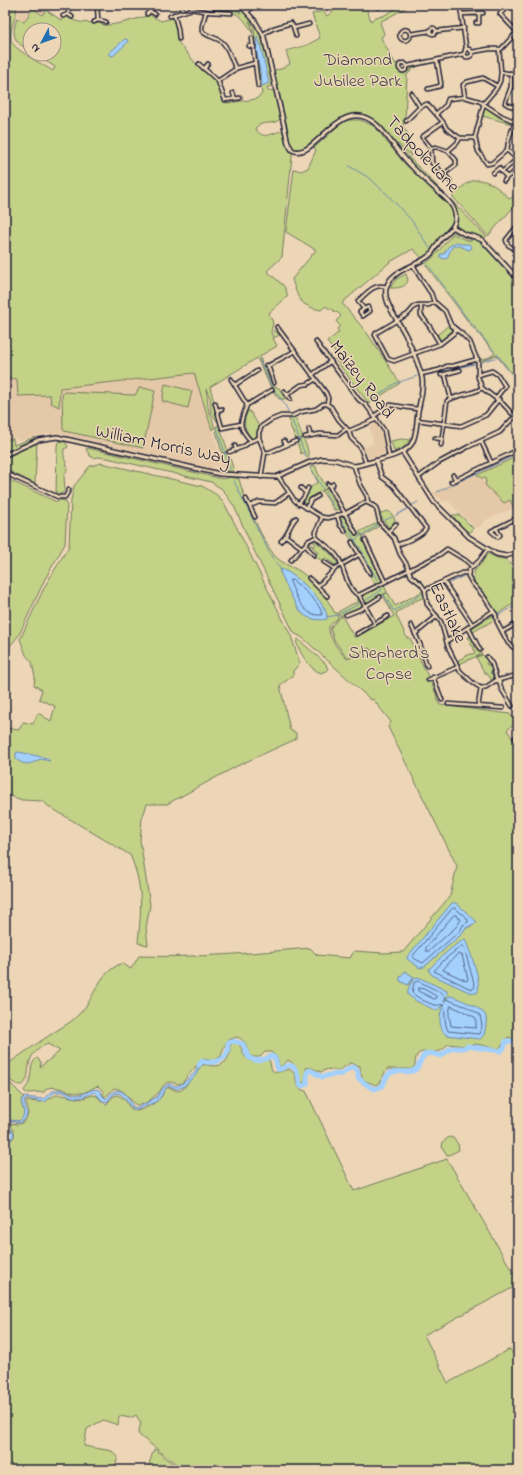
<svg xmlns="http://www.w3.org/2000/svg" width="523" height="1475" viewBox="0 0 523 1475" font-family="'Indie Flower',sans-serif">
	<rect width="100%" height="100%" fill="#edd6b5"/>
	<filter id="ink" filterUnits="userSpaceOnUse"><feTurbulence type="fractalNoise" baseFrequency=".025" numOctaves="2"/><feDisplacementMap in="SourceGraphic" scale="8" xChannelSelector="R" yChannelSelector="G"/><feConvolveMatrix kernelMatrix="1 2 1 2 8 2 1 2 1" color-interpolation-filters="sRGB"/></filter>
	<g filter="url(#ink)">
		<path fill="#e5c8a7" d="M 18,5 L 52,5 L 48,11 L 63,21 L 55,68 L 35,54 L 54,54 L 54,30 L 30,30 L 30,51 L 20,45 L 15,40 L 14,34 L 19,11 Z
			M 5,352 L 17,360 L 17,380 L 28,380 L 60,388 L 194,373 L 225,470 L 218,470 L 219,467 L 214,466 L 213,469 L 60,434 L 45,434 L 39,436 L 35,435 L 23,440 L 17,440 L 16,438 L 5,439 Z
			M 377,424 L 383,433 L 382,434 L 386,453 L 368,458 L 364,447 L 374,444 L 369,426 Z
			M 477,475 L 480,478 L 485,478 L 486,482 L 485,485 L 510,500 L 514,508 L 486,520 L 478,528 L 475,528 L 447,500 L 442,502 L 441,498 L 434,495 L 432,493 Z"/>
		<path fill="#c3d286" stroke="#727a60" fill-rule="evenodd" d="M 213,5 L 237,5 L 252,19 L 263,38 L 273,83 L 273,86 L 267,87 L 268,91 L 274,90 L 275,92 L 281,118 C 274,127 264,119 255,128 C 264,142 271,132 283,131 L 286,143 L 292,151 L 292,156 L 282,257 L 267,271 L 284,286 L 288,296 L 269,313 L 273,323 L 271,333 L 273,337 L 274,331 L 278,325 L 280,326 L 278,325 L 276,327 L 279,330 L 277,333 L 279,334 L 283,335 L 280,335 L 273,338 L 277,346 L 260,356 L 262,365 L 265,368 L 270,381 L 274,386 L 279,388 L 285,399 L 279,399 L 272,390 L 257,358 L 210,387 L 220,425 L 211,413 L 210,398 L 206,389 C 208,397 207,405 209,412 C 211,418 214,421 214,427 L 212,430 L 194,373 L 60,388 L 59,407 L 51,403 L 50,395 L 18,396 L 17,379 L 5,378 L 5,13 L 9,13 L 14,7 L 17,9 C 15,19 10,29 11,40 C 12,49 44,65 53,71 L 55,67 L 35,54 L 54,54 L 54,30 L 30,30 L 30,51 C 14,42 11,36 17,18 L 24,22 L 33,8 L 42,15 L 46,10 L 61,20 L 68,17 C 76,24 88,22 98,23 C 99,23 103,25 104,25 C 115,26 139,18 150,15 L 161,21 L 173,18 L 176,29 L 177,41 L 197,65 L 218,84 L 224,102 L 228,103 L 256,99 L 262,94 L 256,57 L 254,28 L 252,24 L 249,21 L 252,28 L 253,34 C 240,11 237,13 214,11 L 212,6 C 222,12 231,7 241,13 L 239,10 C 230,6 221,10 213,5 Z
			M 340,5 L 365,5 L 371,21 L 375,17 L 383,16 L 402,5 L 411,5 L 380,22 L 384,34 L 381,38 L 395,63 L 396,64 L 397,63 C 397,69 398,74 405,74 L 412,68 L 417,66 L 417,67 L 413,69 L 407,75 L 405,120 L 403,126 L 409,136 L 407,138 L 411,156 L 398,144 L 397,145 L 486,236 L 484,240 C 477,235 457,233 456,225 C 455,217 458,213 454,206 L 406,159 L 376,123 C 369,118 364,117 356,116 C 327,114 317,150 295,149 L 291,146 L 274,70 L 281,69 L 290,64 L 286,51 L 307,45 L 320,38 L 312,14 L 323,11 L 327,16 Z
			M 486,106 L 498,116 L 511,122 L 512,124 L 482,116 L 484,110 L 483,109 Z
			M 347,120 L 360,120 L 374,126 L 405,164 L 452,208 C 454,213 455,218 453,223 C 449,232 430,254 422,258 L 413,249 L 390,262 L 342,303 L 367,333 L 400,383 L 369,404 L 335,359 L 338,356 L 327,342 L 339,332 L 337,329 L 340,326 L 336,321 L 341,316 L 337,312 L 336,313 L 332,309 L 328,308 L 326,306 L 321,310 C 300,306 298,299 292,279 L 316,250 L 286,232 L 294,169 L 301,171 L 308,168 L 316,150 L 314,148 L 338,126 Z
			M 474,180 C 490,179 499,189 510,199 L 518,191 L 518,202 L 488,236 L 452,196 L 466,184 Z
			M 454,230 L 464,236 L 481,241 L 481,243 L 485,245 L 499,262 L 518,281 L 518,382 L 496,355 L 480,362 L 480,360 L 490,357 L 495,353 L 470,324 L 425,264 C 437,256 443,244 453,234 L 464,239 L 471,241 L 472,240 L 453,232 L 442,242 L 434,255 L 427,259 C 438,251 442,234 454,230 Z
			M 406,274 L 408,280 C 406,288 398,288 390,288 L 396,279 Z
			M 449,325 L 453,330 L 444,338 L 445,339 L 440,342 L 437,335 Z
			M 165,384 L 192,391 L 188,408 L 162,401 Z
			M 140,387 L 155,391 L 143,448 L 64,431 L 63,429 L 62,395 L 64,392 L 135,395 Z
			M 249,410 L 259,426 L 256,437 L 252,439 C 245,430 241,421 249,410 Z
			M 293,418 L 296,419 L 303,438 L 296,439 L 291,428 L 289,419 Z
			M 219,425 L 228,451 L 222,453 L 215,427 Z
			M 35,437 L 35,438 L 5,454 L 5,439 L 13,439 L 14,445 Z
			M 303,438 L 307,447 L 309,457 L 307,458 L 304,452 L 301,454 L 297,442 Z
			M 401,439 L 410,440 L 402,449 L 394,451 L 391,441 Z
			M 62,441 L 66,443 L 68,447 L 64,449 C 62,463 72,465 64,476 L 65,490 L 61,494 L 56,494 L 57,446 L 58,442 Z
			M 37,442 L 35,484 L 5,469 L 5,458 Z
			M 88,448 L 223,479 L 231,477 L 239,479 C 243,496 265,548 278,559 C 283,563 291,567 296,569 C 310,576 328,598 334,612 L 337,613 L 338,618 C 336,620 330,624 329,627 C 327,636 340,652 346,658 L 348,659 L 367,650 L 372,651 L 369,648 L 349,657 L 346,657 L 334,640 L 330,628 L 340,617 L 342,616 L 354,637 L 356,637 L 394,616 L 383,595 L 388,593 L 395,606 L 423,591 L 425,597 L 415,601 L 396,613 L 397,617 L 407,638 L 410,638 L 434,689 L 440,705 L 510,714 L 516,722 L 507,730 L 518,747 L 518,1040 L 508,1037 L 499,1049 L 476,1044 L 466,1046 L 448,1044 C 446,1047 443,1049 440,1051 C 428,1055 415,1045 415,1065 L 412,1069 L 387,1069 L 379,1083 L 376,1085 C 363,1080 361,1081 360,1066 L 350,1063 L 339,1071 L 328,1069 L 321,1072 C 316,1071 312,1066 306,1068 L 305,1081 L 303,1083 L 301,1082 C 299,1072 297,1065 288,1060 L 282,1066 L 279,1066 L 277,1057 L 271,1052 L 265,1052 L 260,1057 C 245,1058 250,1052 245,1043 C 243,1040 240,1038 237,1037 C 221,1041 227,1046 220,1057 L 213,1061 L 204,1059 L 201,1060 L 182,1083 L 178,1084 C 175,1083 170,1081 166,1083 C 163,1085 161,1090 158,1093 C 154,1097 144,1106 138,1105 C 130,1105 129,1090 114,1088 L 105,1097 L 103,1095 L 103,1091 L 98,1086 C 91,1088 86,1094 78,1093 C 66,1093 61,1085 47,1088 L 44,1092 L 27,1093 L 24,1091 C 25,1088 28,1086 29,1083 C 32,1074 29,1064 37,1058 L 41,1062 L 40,1067 L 60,1051 L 48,1044 C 40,1047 32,1053 30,1061 C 27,1068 30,1090 16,1084 C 12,1082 8,1079 5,1077 L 5,1066 C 22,1054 39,1042 56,1031 C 64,1026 73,1021 79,1014 C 97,997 95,975 122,963 L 131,969 L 139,956 C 196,958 253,953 310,948 L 317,955 L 350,958 L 354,951 L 383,953 L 403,952 L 450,896 L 457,866 L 388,727 L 391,722 L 373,699 L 371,700 L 303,638 L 294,633 L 250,542 L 234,506 L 222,489 L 211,482 L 107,458 L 98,457 L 94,458 L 90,456 L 86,449 ZM 284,570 C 301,580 314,593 325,609 L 303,614 L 280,572 L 280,571 ZM 456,903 L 474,925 L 466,928 L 463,933 L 424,967 Z
			M 228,452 L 234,471 L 227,471 L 222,454 Z
			M 518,456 L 518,507 L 514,508 L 510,500 L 504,503 L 485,485 L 486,482 L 485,478 L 481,478 L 477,475 Z
			M 101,463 L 202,486 L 217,495 L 223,501 L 235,524 L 291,636 L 300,663 L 293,671 L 293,676 L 280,685 L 290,730 L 296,733 L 296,739 L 237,766 L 167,804 L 147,804 L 142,819 L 140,840 L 150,905 L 146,928 L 148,945 L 138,943 C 141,910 144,887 130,855 L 48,806 L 43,801 L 22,800 L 5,794 L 5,728 L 19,730 L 23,722 L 33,724 L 38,713 L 51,721 L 55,706 L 39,699 L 42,690 L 34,685 L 35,677 L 32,662 L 26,655 L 20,639 L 45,586 L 69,546 L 71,500 L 74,486 L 90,466 Z
			M 315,465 L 318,473 L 327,488 L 312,496 L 306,504 L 302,502 C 309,494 308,487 318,482 L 310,467 Z
			M 5,478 L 57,502 L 60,500 L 66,501 L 67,506 L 65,544 L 45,579 L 19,635 L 5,652 Z
			M 327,489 L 338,508 L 338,510 L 334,510 L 322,491 Z
			M 387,511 L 391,513 L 395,520 L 389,528 L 379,514 Z
			M 452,515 L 460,515 L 473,528 L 470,532 L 466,532 Z
			M 343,516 L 355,535 L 362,535 L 368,552 L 383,580 L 381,582 L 375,584 L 370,576 L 373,576 C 368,567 364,557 358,549 C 351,538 342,529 338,517 Z
			M 344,516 L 345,516 L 357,533 L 377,523 L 379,526 L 364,536 L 360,533 L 356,535 Z
			M 314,539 C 323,549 331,551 338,564 L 334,565 L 334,568 L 333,567 L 334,564 L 325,558 L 322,561 L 315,556 L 318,553 L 311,545 L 308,547 L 306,545 L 309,542 L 314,547 L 316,544 L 312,541 L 310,541 Z
			M 487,553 L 497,558 L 505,559 L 518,572 L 518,602 L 508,607 L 499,613 L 495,612 L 486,595 L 475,584 L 473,576 L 475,570 L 482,563 Z
			M 384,585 L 387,592 L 366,604 L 363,597 L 363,596 Z
			M 359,598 L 359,602 L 363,605 L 340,616 L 338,612 L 354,603 L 355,604 L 358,602 L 356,599 Z
			M 493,615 L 494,620 L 473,632 L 472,628 Z
			M 471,636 L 476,646 L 482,654 L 459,664 L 458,660 L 464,658 L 464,656 L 475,653 L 473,646 L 471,645 L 468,637 Z
			M 298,639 L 326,664 L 328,670 L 321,673 C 309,669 300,653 296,641 Z
			M 483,655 L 489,661 L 486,663 L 487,665 L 491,665 L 492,672 L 490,673 L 491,674 L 493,674 L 495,677 L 492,681 L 489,676 L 484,672 L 476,657 Z
			M 236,1042 C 241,1046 241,1048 243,1053 C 249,1065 259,1061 269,1060 C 271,1063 270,1067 272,1070 C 276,1075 284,1070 289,1069 L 295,1074 C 296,1082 297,1090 306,1091 L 354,1191 L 447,1159 L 518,1281 L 518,1285 L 424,1335 L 448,1383 L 510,1349 L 518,1363 L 518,1470 L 184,1470 L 140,1436 L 138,1433 L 141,1423 L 136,1415 L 131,1418 L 119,1416 L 118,1425 L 103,1420 L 87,1429 L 84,1446 L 112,1451 L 118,1457 L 115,1466 L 123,1470 L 5,1470 L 5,1143 C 15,1140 17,1134 11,1126 L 11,1123 C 13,1123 15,1124 17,1124 C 24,1125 29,1115 28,1110 C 28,1106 26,1105 26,1101 L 41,1102 L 45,1101 L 56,1095 L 62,1095 L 80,1099 L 93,1095 L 97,1096 L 103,1103 L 107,1104 L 112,1097 L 117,1095 C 129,1099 125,1105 133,1110 C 139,1114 157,1102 161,1097 C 164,1093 164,1089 169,1087 L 177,1091 L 182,1090 L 202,1065 C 207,1064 210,1066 215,1066 C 226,1066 231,1055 230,1046 L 232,1043 Z
			M 11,1084 L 24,1097 L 21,1103 C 24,1109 27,1122 16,1121 C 11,1121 11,1119 6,1122 L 5,1126 L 10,1132 L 10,1136 L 8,1138 L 5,1139 L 5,1088 Z
			M 449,1137 L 453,1138 L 458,1144 L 459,1150 L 449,1155 L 447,1155 L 442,1147 L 443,1142 Z
			M 154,1449 L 181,1470 L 147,1470 Z"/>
		<path fill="#a3d0fd" stroke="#6f8aaf" d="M 257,36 L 260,43 L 269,83 L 262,86 C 261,70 254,51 257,36 Z
			M 125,39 L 128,40 L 127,43 L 113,56 L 108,54 Z
			M 456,242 L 461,244 L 469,244 L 472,248 L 469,250 L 457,245 L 452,247 L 447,258 L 444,259 L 440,257 L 440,254 L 444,254 L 448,247 Z
			M 281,569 C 295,573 329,604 327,619 C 319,621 308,619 303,614 C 294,605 286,584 280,572 Z
			M 19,752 L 47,758 L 50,761 L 40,759 C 31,765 24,766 16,759 L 16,753 Z
			M 452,903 L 456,903 L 476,921 L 476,923 L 466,928 L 463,933 L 424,967 L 420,968 L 407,959 L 407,957 Z
			M 465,939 L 466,941 C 470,953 483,983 477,993 L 469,992 L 432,975 L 429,971 L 429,969 C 440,958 451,947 465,939 Z
			M 405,971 L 414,977 L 408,985 L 400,981 L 400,977 Z
			M 418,977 L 447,991 L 447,995 L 444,1002 L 449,996 L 451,996 C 459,999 484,1008 486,1017 C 487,1022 485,1030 484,1035 L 480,1039 L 446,1035 C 437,1027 440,1014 443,1004 L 437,1011 L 416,1001 L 408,995 C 407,988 411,983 415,978 Z
			M 202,1061 L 205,1061 L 204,1064 L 200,1066 L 196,1075 L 183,1087 L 177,1089 L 169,1086 L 167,1087 L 159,1099 L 155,1102 L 137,1110 C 128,1109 127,1096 118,1093 L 114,1094 L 107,1102 L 103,1101 L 94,1092 C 86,1096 79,1100 70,1096 C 65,1094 64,1091 58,1092 C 51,1092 51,1098 46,1101 C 40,1103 32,1099 27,1099 L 24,1101 C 26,1111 31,1117 19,1123 L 11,1121 L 9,1123 L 8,1127 L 13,1131 L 14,1135 L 11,1140 L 5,1142 L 5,1139 L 9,1137 L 10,1134 L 5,1126 L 5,1123 L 9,1120 L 19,1121 C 27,1116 23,1108 21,1101 L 24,1097 L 43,1099 C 47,1096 51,1091 56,1090 C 64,1088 70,1095 78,1095 C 86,1095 91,1087 99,1090 L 103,1096 L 106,1099 C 109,1097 110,1093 113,1092 C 123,1086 130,1100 133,1107 L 137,1108 L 157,1097 L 164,1087 L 168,1084 C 171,1084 174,1086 177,1086 C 181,1086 193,1075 195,1072 C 198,1067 196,1064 202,1061 Z"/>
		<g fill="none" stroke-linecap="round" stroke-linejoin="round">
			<path stroke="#566889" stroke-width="1" d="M 290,580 L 292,580 C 301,587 322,604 322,615 C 303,617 296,596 290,582 Z
				M 453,908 L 455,908 L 468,919 L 468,922 L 463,925 L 460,931 L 423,963 L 413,958 L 413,956 Z
				M 454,915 L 456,915 L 461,920 L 456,927 L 429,951 L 426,951 L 426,948 Z
				M 462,946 L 464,947 L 475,987 L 473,989 L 469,988 L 434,971 L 444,960 Z
				M 458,954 L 462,955 L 468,979 L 467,981 L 443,970 Z
				M 418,981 L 442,993 L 446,999 L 467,1007 L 480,1015 L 482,1026 L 480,1034 L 478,1034 L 448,1031 C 444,1024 445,1007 444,1006 C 441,1003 438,1006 435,1005 C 427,1003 418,998 412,993 L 414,983 Z
				M 419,988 L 424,989 L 436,996 L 437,998 L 434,999 L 418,991 Z
				M 451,1006 L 465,1012 L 476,1018 L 476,1028 L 451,1026 L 449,1015 Z"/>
			<path stroke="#6f8aaf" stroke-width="1" d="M 349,166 L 371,179 L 382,190
				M 384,191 L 412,221 L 425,241 L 430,248
				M 455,231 L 464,236 L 476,239 L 481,242
				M 482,244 L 518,283
				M 428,265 L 446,289
				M 448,292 L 469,321
				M 471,323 L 494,351
				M 497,354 L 514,377
				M 259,359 L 271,385 L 284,403 L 289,413
				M 481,362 L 498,357
				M 427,375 L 475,364
				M 516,380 L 518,381
				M 369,402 L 394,384 L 417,376
				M 292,420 L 306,457
				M 217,428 L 230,469
				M 311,468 L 323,489
				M 233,479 L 270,554 L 281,570
				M 325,492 L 335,509
				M 437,492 L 518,454
				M 412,505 L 418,502
				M 395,516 L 407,509
				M 340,518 L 362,551 L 378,582
				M 385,520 L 392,517
				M 363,535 L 377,525
				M 355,540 L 361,536
				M 447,584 L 464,576
				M 431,590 L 442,585
				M 384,595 L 394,611 L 422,594
				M 366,600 L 382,590 L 381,588
				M 341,613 L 359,604
				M 498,615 L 518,605
				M 327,617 L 338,615"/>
			<path stroke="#a3d0fd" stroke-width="5" d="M 199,1065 L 202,1061 C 210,1064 223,1062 227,1053 C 229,1050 227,1047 228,1043 L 234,1041 L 243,1044 C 245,1048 246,1053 248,1056 C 254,1064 266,1059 272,1056 L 275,1058 L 278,1069 C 282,1070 282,1068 286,1066 C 296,1062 299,1078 300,1085 L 302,1086 L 307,1084 L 307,1072 L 310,1070 L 322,1077 L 330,1075 L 342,1074 L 350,1068 L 354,1067 L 358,1071 L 358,1078 L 370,1087 L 375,1089 L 382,1086 C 385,1083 385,1078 388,1075 C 396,1067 406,1075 415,1070 C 421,1065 420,1055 428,1053 C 433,1053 437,1055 441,1056 L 451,1048 L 464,1048 L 467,1046 L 500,1051 L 504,1048 L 506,1041 L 518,1041"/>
			<defs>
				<path id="minor" d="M 97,5 L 98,20
					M 181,5 L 183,11
					M 375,5 L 378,7 L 381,5
					M 460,5 L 466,47 L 464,54 L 466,57 L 469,57 L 472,55 L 472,52
					M 504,10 L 500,14 L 517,32
					M 150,11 L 155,14
					M 206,12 L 202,26 L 202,31 C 207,37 216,37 222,42 C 230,49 230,60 236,68
					M 247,12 L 254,6 L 264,5
					M 68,14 L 70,5
					M 147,14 L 150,11 L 151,5
					M 174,14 L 178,29 L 179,39
					M 461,14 L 483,13
					M 63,16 L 68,14 L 72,17
					M 170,16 L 192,9 L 210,12 L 231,13
					M 94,22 L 98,20 L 106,22
					M 476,23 L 479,23 L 479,13
					M430 31a3 3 0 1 1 6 0a3 3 0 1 1-6 0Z
					M 294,28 L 309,24
					M399.5 35a5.5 5.5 0 1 1 11 0a5.5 5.5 0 1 1-11 0Z
					M 437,31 L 464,28
					M 263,34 L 274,28 L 291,23 L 293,26 L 296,36
					M 410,34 L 430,31
					M 252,38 L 258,86
					M 249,46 L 254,47
					M 466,49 L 469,49 L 472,52 L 489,49 L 501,49 L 518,31
					M 499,49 L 501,72 L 500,81 L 496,89 L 484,103 L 475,137 L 478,151 L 487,164 L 492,163 L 507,150 L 509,138 L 515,122
					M399 67a4 4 0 1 1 8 0a4 4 0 1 1-8 0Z
					M 199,64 L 218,81 L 225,100 L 240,98
					M 408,66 L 464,54
					M 204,69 L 208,64
					M 501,72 L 518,75
					M 511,73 L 511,87 L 505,103 L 508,105 L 518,108
					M 218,81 L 237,68 L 255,63
					M 428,89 L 440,86 L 441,84 L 437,60
					M 233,93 L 235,99
					M 411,93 L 420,107 L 427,104 L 443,122 L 422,137 L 431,148
					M 465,97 L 463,85 L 467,82 L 483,78 L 497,86
					M 436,114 L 446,105 L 448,99 L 465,97 L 479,101 L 502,116 L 518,123
					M 406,121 L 420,107
					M 514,121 L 518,113
					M 443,122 L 447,129 L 460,138 L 475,138
					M 507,150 L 517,159
					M 448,151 L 436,147 L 431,148 L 432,163 L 444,174 L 456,165 L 456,160 L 448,151 L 457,143 L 460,138
					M 493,173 L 499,168 L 502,172
					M 513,173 L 507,177 L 502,172 L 517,159
					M 444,174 L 450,181
					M 504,181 L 507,177
					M 518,225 L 506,240 L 508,245 L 518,251
					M 413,265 L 420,277 L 430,292
					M 431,293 L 434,302
					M 421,305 L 421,315 L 430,327 L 440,344
					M 364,309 L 360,312 L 363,316 L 370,311 L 368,307 L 364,309 L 358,301 C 367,293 374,283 386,287
					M 277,327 L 326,393 L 328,398 L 327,404
					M 456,329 L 454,333 L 440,344 L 394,361 L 388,359 L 375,335 L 376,333 L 408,314 L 415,306 L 419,305 L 429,305 L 434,302 L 436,303 L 445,311 L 451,325 L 462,334 L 470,342 L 478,362 L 478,377 L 482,388 L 503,404 L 518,420
					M 316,342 L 359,400 L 366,405 L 384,430 L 389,456
					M 266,365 L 268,366 L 274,383
					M 268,366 C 277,360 286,357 294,351
					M 421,374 L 439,370 L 447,366 L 453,366 L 478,359
					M 445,374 L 460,370
					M 312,375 L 331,361
					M 441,375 L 445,374 L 451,399
					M 478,375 L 492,371 L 498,375 L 505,386 L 496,398
					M 231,379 L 247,405 C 241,422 236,425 251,441
					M 235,385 L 257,371
					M 284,391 L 290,399
					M 287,395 L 301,385 L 308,384 L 316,379
					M 215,403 L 222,428 L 241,424
					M 247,405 L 272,390
					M 217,410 L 222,409
					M 514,415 L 518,411
					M 374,416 L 390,405 L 418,409
					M 417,420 L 461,426 L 486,415 L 499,399
					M 309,429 L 310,435
					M 305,437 L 320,434 L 338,435 L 346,429
					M 435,438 L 442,439
					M 284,441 L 286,445
					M 481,441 L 491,462
					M 441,445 L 447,401 C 457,394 472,395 482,388
					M 235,446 L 236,450
					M 229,452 L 243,447 L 251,441 L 259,438
					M 265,453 L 270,452 L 296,441
					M 376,460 L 382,477 L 394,486 L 426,528 C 423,536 405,542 397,545
					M 366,463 L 360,447 L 351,438 L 349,431 L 377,419
					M 354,466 L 360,484 L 367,496 L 368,502
					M 5,473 L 58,497 L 65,497 L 69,490
					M 453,475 L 456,480
					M 278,476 L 295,501 L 322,517 L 328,518 L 346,513 L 366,502 L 374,506 L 376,508 L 380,523 L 394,538 L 400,554 L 407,565 L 411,576 L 421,584 L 425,590 L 427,604 L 441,622 L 448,647 L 460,671 L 473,683 L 481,688 L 486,687 L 495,681 L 518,675
					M 261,477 L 265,453 L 259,438 L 259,432 L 262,426 L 271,420 L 281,416 L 292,416 L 301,412 L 316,409 L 323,404 L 327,404 L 331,407 L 339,420 L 349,431
					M 419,477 L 438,463 L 468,447 L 500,432 L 515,416
					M 451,482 L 518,450
					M 328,484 L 356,533
					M 330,486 L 333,484
					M 301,488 L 306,493
					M 246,499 L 255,517
					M 298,504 L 304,497 L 308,488
					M 250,506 L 259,502 L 275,503 L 289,493
					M 306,508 L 311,500 L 318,496
					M 337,515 L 340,525 L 345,531
					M 322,517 L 316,532 L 316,537 C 324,545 335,550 340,561 C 344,570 349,593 359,595 L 439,555 L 447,549 L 465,560 L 473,567
					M 518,518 L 515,519 L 518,524
					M 496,528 L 500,535 L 498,537 L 491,531 L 515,519
					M 388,532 L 396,524
					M 286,536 L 302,548 L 308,541 L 316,537
					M 365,540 L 385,582
					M 281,541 C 289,534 289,525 296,518
					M 352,542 L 370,573
					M 305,545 L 314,555
					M 487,550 L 479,561 L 469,570 L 468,576 L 472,583 L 484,597 L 496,615 L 497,622 L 508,643 L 518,651
					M 291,560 L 302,548
					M 324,562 L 335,569
					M 309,578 L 327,596
					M 444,582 L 472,624
					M 318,586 L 336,568 L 360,554
					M 425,590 L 462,573 L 468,573
					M 359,595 L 375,624
					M 346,615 L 361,609 L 380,597
					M 411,625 L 420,644 L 427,666
					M 468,627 L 480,650
					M 502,632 L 518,623
					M 357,634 L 388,616
					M 415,634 L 437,616
					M 447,641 L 493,611
					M 487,657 L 492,664 L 497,681
					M 433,677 L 442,700
					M 428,680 L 458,667
					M 499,680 L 501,688 L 512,706
					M 448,704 L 503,708
					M 478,706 L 481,688
					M 515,738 L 518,741"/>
				<path id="tertiary" d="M 453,227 L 464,234 L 475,237 L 482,240 L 518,279
					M 403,453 L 434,502 L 469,537 L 496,554 L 506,556 L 518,552
					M 5,455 L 38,440 L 57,437 L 220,474 L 276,477 L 310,462 L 323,459 L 336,460 L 354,466 L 360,465 C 375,460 408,456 413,441 C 417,432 417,420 418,411 C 420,401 424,388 422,378 C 419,364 412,349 406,336 C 400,323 383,303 386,289 C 390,269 417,267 430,255 C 435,250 437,243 442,238 C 449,231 458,224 455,213 C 453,202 441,195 434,188 C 422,177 410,166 400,153 C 392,144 386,133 377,125 C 339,91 315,163 292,150 L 288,143 L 264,37 L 255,21 L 240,5"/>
			</defs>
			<use href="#minor" stroke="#22223b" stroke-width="5.5"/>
			<use href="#tertiary" stroke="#22223b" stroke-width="6"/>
			<use href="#minor" stroke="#edd6b5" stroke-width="2.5"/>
			<use href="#tertiary" stroke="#edd6b5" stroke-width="3"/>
		</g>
	</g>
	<g text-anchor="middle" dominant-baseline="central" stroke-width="3" stroke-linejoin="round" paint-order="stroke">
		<g font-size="18" fill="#42454a" stroke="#edd6b5">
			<text x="358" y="61">Diamond<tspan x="358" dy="21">Jubilee Park</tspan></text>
			<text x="389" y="654">Shepherd's<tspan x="389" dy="21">Copse</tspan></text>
		</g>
		<g font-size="18" fill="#22223b" stroke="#edd6b5">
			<text transform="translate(422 155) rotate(47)">Tadpole Lane</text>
			<text transform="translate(361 380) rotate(52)">Maizey Road</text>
			<text transform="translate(163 446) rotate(12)">William Morris Way</text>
			<text transform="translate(447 613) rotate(65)">Eastlake</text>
		</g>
	</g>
	<rect width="523" height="1475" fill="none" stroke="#edd6b5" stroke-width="20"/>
	<rect x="10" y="10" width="503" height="1455" fill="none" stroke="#22223b" stroke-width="1.5" filter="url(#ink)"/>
	<g transform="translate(42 42) rotate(229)"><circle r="19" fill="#edd6b5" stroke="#9c8e84"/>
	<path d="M0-3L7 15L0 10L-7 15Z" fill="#1f6fb2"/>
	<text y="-6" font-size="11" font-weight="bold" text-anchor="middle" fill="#22223b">N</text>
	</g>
</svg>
